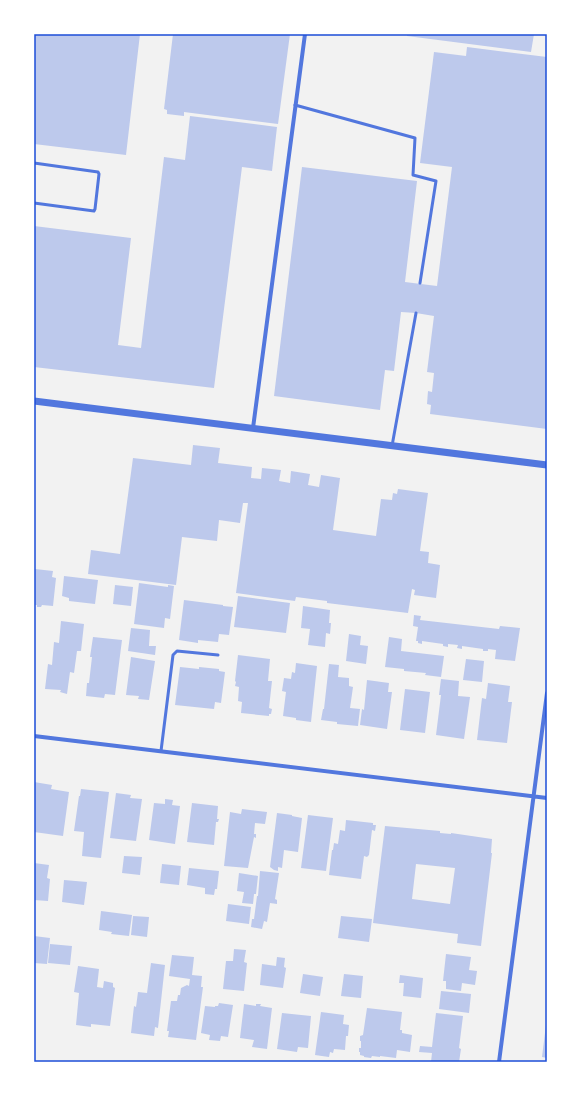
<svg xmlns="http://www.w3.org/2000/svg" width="581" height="1096" viewBox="0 0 581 1096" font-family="'Work Sans',sans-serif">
	<rect width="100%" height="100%" fill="#f2f2f2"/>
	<path fill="#bdc9ec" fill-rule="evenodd" d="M 34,34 L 140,34 L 126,155 L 34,144 Z
		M 173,34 L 290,34 L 278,124 L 184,112 L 184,116 L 167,114 L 167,110 L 164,109 Z
		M 407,34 L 534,34 L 531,52 L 407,36 Z
		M 467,47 L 547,57 L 547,429 L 430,414 L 431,405 L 427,404 L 428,391 L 432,392 L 434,373 L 427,372 L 434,316 L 416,313 L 401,312 L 394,371 L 385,370 L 380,410 L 274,396 L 302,167 L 417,181 L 405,282 L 437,286 L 452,167 L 420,163 L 434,52 L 466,56 Z
		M 190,116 L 277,127 L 272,171 L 242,167 L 214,388 L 34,367 L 34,226 L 131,238 L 118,345 L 141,348 L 164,157 L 185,160 Z
		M 193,445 L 220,448 L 218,463 L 252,467 L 251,478 L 261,479 L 262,468 L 281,470 L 279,481 L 290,483 L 291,471 L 310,474 L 308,485 L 319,487 L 321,475 L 340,478 L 333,530 L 376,536 L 381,499 L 392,500 L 393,493 L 397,494 L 398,489 L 428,493 L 420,551 L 429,552 L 428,563 L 440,565 L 436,598 L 414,595 L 415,590 L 412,589 L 408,613 L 327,603 L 327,601 L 296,597 L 295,601 L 236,593 L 248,503 L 243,503 L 240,523 L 219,520 L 217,541 L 182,537 L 176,585 L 88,574 L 91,550 L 120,554 L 133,458 L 191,465 Z
		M 35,569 L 53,571 L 52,577 L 56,578 L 53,606 L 42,605 L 41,607 L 37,607 L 37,605 L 34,605 L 34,575 Z
		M 64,576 L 98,580 L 95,604 L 69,601 L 69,598 L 62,596 Z
		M 139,583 L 168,587 L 168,585 L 174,586 L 170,619 L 165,618 L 164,628 L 134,624 Z
		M 115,585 L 133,587 L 131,606 L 113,604 Z
		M 238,596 L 290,603 L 286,633 L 234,627 Z
		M 184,600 L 223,605 L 223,606 L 233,607 L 229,635 L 219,634 L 218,642 L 198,640 L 198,643 L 179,640 Z
		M 303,606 L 330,610 L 329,623 L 331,623 L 330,634 L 326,633 L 325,647 L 308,645 L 310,629 L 301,628 Z
		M 414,615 L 421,616 L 420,620 L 499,629 L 500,626 L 520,628 L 515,661 L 495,659 L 496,650 L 488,649 L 488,651 L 483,651 L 483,649 L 462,646 L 462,649 L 457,648 L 458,645 L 448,644 L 448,647 L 443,646 L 443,644 L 422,641 L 422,644 L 418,643 L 418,641 L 416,641 L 418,627 L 413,626 Z
		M 61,621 L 84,624 L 81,651 L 77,651 L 74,673 L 70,672 L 67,694 L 60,692 L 61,690 L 45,689 L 48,664 L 52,665 L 54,642 L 59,643 Z
		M 131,628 L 150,630 L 149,646 L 156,646 L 155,655 L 128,651 Z
		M 349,634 L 361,636 L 360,645 L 368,646 L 366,664 L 346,661 Z
		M 93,637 L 122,640 L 115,695 L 105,694 L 104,698 L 86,696 L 87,683 L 89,683 L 92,657 L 90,657 Z
		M 389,637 L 402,639 L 401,651 L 444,656 L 441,677 L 425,675 L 426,673 L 404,671 L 404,669 L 385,667 Z
		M 238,655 L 270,659 L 268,681 L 272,681 L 269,708 L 272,709 L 271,714 L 269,714 L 269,716 L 241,713 L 242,702 L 238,701 L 239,687 L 235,686 L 236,682 L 235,681 Z
		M 131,657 L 155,661 L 149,700 L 138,699 L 139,696 L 126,695 Z
		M 466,659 L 484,661 L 482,682 L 463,680 Z
		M 296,663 L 317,666 L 311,722 L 296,720 L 296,718 L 283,716 L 286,692 L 282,691 L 284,678 L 291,679 L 292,672 L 295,673 Z
		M 329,664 L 339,665 L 338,677 L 349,678 L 349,686 L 353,687 L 350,708 L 360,709 L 358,726 L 337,724 L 337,722 L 321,720 L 323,709 L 324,709 Z
		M 180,667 L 199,669 L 199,667 L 219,669 L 219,671 L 225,672 L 221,703 L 215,702 L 214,709 L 175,705 Z
		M 441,679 L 459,681 L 458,696 L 470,697 L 464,739 L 436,735 L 441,695 L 439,695 Z
		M 367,680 L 389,683 L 388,692 L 392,692 L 387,729 L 360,725 L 362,709 L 364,710 Z
		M 488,683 L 510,686 L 508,702 L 512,702 L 507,743 L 477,740 L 482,698 L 486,699 Z
		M 405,689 L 430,692 L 425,733 L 400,730 Z
		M 34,782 L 52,785 L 51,789 L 69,792 L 63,836 L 34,832 Z
		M 81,789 L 109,792 L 101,858 L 82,856 L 84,832 L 74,831 L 79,796 L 80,796 Z
		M 116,793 L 131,795 L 130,798 L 142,799 L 136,841 L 110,838 Z
		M 165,799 L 173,800 L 172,805 L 180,806 L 175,844 L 149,840 L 154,803 L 165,804 Z
		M 192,803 L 218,806 L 217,819 L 219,819 L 218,822 L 216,822 L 214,845 L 187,842 Z
		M 242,809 L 267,812 L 265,824 L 255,823 L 254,834 L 256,834 L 256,838 L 254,837 L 248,868 L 224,866 L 230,812 L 241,814 Z
		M 277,813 L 292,815 L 292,816 L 302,818 L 298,852 L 284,850 L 282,868 L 278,867 L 278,871 L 274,870 L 270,867 Z
		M 308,815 L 333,818 L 326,871 L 301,868 Z
		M 346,820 L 373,823 L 373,825 L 376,825 L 375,831 L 372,830 L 369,855 L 367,857 L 364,856 L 361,879 L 329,875 L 332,850 L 333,850 L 334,843 L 338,844 L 340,830 L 345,831 Z
		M 385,826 L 440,831 L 440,833 L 451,834 L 451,833 L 492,839 L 491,853 L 492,853 L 481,946 L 457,943 L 458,934 L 373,923 ZM 416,864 L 455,868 L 450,904 L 412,899 Z
		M 124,856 L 142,857 L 140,875 L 122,873 Z
		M 34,863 L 49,865 L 47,878 L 50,879 L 48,901 L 34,900 Z
		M 162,864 L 181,866 L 179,885 L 160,883 Z
		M 189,868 L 219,871 L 217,889 L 215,889 L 214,895 L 205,894 L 205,888 L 187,885 Z
		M 260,871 L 279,873 L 275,899 L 277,900 L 277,904 L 270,903 L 267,922 L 264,921 L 262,929 L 251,927 L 252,919 L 254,919 L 257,896 L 258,896 Z
		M 239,873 L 258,876 L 256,894 L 254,894 L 253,904 L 242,903 L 244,892 L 237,891 Z
		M 64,880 L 87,882 L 84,905 L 62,902 Z
		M 228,904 L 251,907 L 249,924 L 226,921 Z
		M 101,911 L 132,915 L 129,936 L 111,934 L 112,932 L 99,930 Z
		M 133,916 L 149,917 L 147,937 L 131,935 Z
		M 341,916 L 372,919 L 369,942 L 338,938 Z
		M 34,936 L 50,938 L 47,964 L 34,963 Z
		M 50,944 L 72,946 L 70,965 L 48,963 Z
		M 234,949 L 246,950 L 244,962 L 247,963 L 244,991 L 223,989 L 226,961 L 233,961 Z
		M 446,954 L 471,957 L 469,970 L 477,971 L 475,985 L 462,983 L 461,991 L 446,989 L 446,981 L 443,981 Z
		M 172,955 L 194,957 L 192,975 L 202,976 L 201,987 L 203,987 L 196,1040 L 168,1037 L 169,1031 L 167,1031 L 171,1001 L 177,1001 L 178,995 L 180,995 L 181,988 L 187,985 L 189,986 L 190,979 L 169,976 Z
		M 277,957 L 285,958 L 284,967 L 286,968 L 283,988 L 260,985 L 262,964 L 276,966 Z
		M 151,963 L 165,965 L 158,1028 L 155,1027 L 154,1036 L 131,1033 L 134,1006 L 136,1007 L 138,992 L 147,993 Z
		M 78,966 L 99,969 L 97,987 L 103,988 L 104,981 L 113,983 L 113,987 L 115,988 L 110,1026 L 91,1024 L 91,1027 L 76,1025 L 79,993 L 74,992 Z
		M 303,974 L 323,977 L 320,996 L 300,993 Z
		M 344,974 L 363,976 L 361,998 L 341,996 Z
		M 400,975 L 423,978 L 421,998 L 403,996 L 404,983 L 399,983 Z
		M 441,991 L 471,994 L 469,1013 L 439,1009 Z
		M 219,1003 L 233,1005 L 228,1037 L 221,1036 L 220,1041 L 209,1040 L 210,1035 L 201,1033 L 205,1006 L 215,1007 L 215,1006 L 218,1006 Z
		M 244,1004 L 256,1006 L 256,1004 L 261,1004 L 260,1006 L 272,1008 L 267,1049 L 252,1047 L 254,1040 L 240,1038 Z
		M 367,1008 L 402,1012 L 400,1030 L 402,1030 L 402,1033 L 412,1035 L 410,1052 L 397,1050 L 396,1058 L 380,1056 L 380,1057 L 372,1056 L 371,1058 L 364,1057 L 364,1056 L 360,1055 L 360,1052 L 359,1052 L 359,1048 L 361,1048 L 361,1041 L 360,1041 L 360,1036 L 363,1035 Z
		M 321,1012 L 344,1015 L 343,1024 L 349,1025 L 348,1036 L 346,1036 L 345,1050 L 334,1049 L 333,1053 L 330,1052 L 329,1057 L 315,1055 Z
		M 282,1013 L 311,1016 L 308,1048 L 298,1047 L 297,1052 L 277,1049 Z
		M 436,1013 L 463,1016 L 459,1048 L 461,1049 L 459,1062 L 431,1062 L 432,1053 L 419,1052 L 420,1046 L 432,1047 Z
		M 546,1025 L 547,1025 L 547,1058 L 542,1057 Z"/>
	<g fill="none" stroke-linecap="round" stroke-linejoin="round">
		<path stroke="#5277de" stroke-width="3" d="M 295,105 L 415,138 L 413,175 L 436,181 L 420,283
			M 34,163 L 98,172 L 99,174 L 95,209 L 94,211 L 34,203
			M 392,446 L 416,313
			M 161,751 L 173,655 L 177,651 L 218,655"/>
		<path stroke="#5277de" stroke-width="4" d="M 253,428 L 305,34
			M 34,736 L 547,798
			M 499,1062 L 547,693"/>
		<path stroke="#5277de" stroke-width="7" d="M 34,401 L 547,465"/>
	</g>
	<rect width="581" height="1096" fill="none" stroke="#ffffff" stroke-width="70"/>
	<rect x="35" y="35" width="511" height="1026" fill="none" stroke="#1d4ed8" stroke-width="1.5"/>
</svg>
